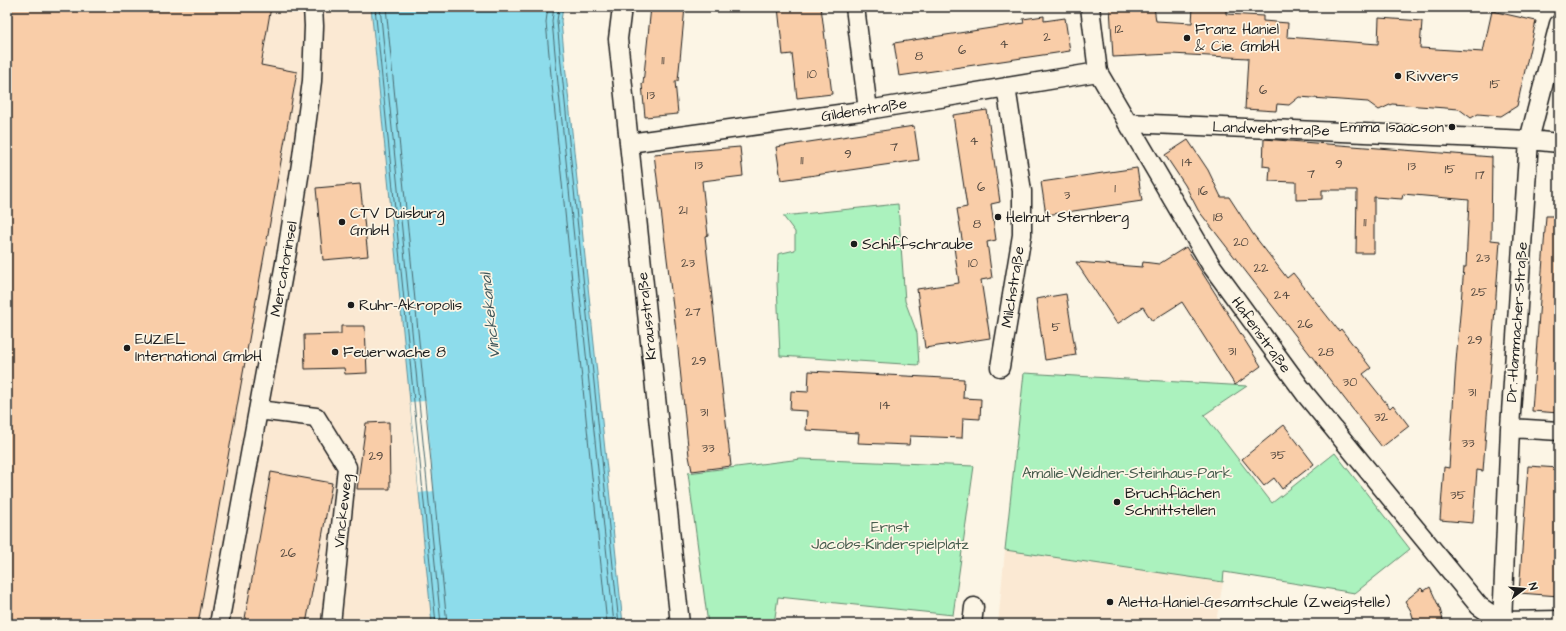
<svg xmlns="http://www.w3.org/2000/svg" width="1566" height="631" viewBox="0 0 1566 631" font-family="'Architects Daughter',sans-serif">
	<rect width="100%" height="100%" fill="#fcf5e5"/>
	<filter id="ink" filterUnits="userSpaceOnUse"><feTurbulence type="fractalNoise" baseFrequency=".025" numOctaves="2"/><feDisplacementMap in="SourceGraphic" scale="8" xChannelSelector="R" yChannelSelector="G"/><feConvolveMatrix kernelMatrix="1 2 1 2 8 2 1 2 1" color-interpolation-filters="sRGB"/></filter>
	<g filter="url(#ink)">
		<path fill="#fbe9d3" d="M 7,7 L 371,7 L 432,624 L 7,624 Z
			M 1005,550 L 1223,582 L 1216,622 L 1224,624 L 998,624 Z"/>
		<path fill="#abf2be" stroke="#64876d" d="M 898,204 L 905,301 L 917,333 L 919,365 L 780,356 L 777,283 L 778,254 L 795,250 L 795,232 L 783,216 Z
			M 1024,373 L 1247,386 L 1204,415 L 1272,503 L 1335,453 L 1410,549 L 1355,593 L 1224,572 L 1223,582 L 1005,550 Z
			M 801,459 L 974,466 L 953,615 L 778,597 L 774,624 L 708,624 L 688,473 Z"/>
		<path fill="#8ddceb" stroke="#608f98" d="M 371,7 L 563,7 L 561,21 L 565,64 L 623,624 L 432,624 Z"/>
		<path fill="#fcf5e5" d="M 426,401 L 434,491 L 419,493 L 410,402 Z"/>
		<g fill="none" stroke-linecap="round" stroke-linejoin="round">
			<path stroke="#49696f" stroke-width="1" d="M 375,7 L 436,624
				M 380,7 L 441,624
				M 386,7 L 447,624
				M 548,7 L 546,22 L 550,65 L 607,624
				M 554,7 L 552,21 L 556,64 L 614,624
				M 559,7 L 557,21 L 561,64 L 619,624"/>
		</g>
		<path fill="#f9cda8" stroke="#1c1c1c" d="M 7,7 L 271,7 L 261,65 L 297,72 L 198,624 L 7,624 Z
			M 651,7 L 685,7 L 678,81 L 675,81 L 678,114 L 645,117 L 642,84 L 643,84 Z
			M 778,7 L 821,7 L 832,94 L 797,98 L 792,54 L 783,55 Z
			M 1110,7 L 1154,7 L 1156,21 L 1192,23 L 1193,7 L 1226,7 L 1226,14 L 1263,16 L 1263,21 L 1288,23 L 1287,37 L 1378,44 L 1379,18 L 1422,21 L 1420,48 L 1483,52 L 1492,11 L 1536,21 L 1517,106 L 1501,116 L 1478,114 L 1471,118 L 1459,109 L 1392,104 L 1379,110 L 1368,102 L 1299,97 L 1289,105 L 1277,104 L 1276,111 L 1245,109 L 1248,58 L 1171,54 L 1113,57 Z
			M 1044,16 L 1044,21 L 1065,18 L 1070,51 L 899,76 L 894,43 L 1024,23 L 1023,19 Z
			M 987,110 L 1000,202 L 991,204 L 996,240 L 987,242 L 992,278 L 981,280 L 990,338 L 925,348 L 917,289 L 959,283 L 954,247 L 963,245 L 957,209 L 967,207 L 953,115 Z
			M 914,126 L 919,160 L 781,180 L 776,147 Z
			M 1264,139 L 1492,157 L 1491,240 L 1500,241 L 1483,471 L 1477,470 L 1473,523 L 1440,520 L 1444,467 L 1449,468 L 1456,362 L 1464,267 L 1466,267 L 1469,200 L 1403,194 L 1402,199 L 1374,197 L 1374,253 L 1356,253 L 1357,190 L 1322,190 L 1322,199 L 1296,200 L 1296,182 L 1269,181 L 1270,167 L 1263,166 Z
			M 1188,140 L 1208,170 L 1221,197 L 1229,197 L 1253,234 L 1287,278 L 1293,273 L 1339,331 L 1341,329 L 1371,368 L 1363,374 L 1390,408 L 1393,405 L 1409,426 L 1382,447 L 1198,210 L 1185,185 L 1165,155 Z
			M 740,147 L 743,176 L 702,181 L 708,235 L 705,236 L 731,466 L 692,471 L 689,456 L 677,339 L 654,154 Z
			M 1137,168 L 1142,201 L 1046,215 L 1041,182 Z
			M 360,184 L 368,256 L 323,260 L 316,188 Z
			M 1546,216 L 1559,216 L 1559,413 L 1532,411 Z
			M 1186,247 L 1261,366 L 1235,385 L 1182,302 L 1152,321 L 1143,307 L 1117,324 L 1076,262 L 1142,267 L 1143,262 L 1159,264 Z
			M 1066,294 L 1076,355 L 1045,360 L 1036,299 Z
			M 341,326 L 365,326 L 367,373 L 345,374 L 344,368 L 305,369 L 304,335 L 341,334 Z
			M 809,371 L 964,379 L 963,398 L 981,399 L 980,419 L 963,418 L 962,438 L 910,436 L 909,445 L 858,443 L 859,433 L 806,430 L 807,411 L 790,410 L 791,391 L 808,392 Z
			M 389,422 L 390,489 L 357,489 L 366,423 Z
			M 1284,425 L 1314,464 L 1282,489 L 1274,478 L 1264,486 L 1242,459 Z
			M 1528,466 L 1559,468 L 1559,596 L 1519,593 Z
			M 271,472 L 332,483 L 306,624 L 244,624 Z
			M 1430,587 L 1440,609 L 1444,624 L 1415,624 L 1411,611 L 1405,601 L 1421,588 L 1424,591 Z"/>
		<g fill="none" stroke-linecap="round" stroke-linejoin="round">
			<defs>
				<path id="street" d="M 622,7 L 618,39 L 680,624
					M 855,7 L 868,110
					M 1090,7 L 1098,72 L 1211,265 L 1306,395 L 1479,606 L 1501,621 L 1559,620
					M 1127,123 L 1529,140 L 1559,143
					M 629,143 L 868,110 L 1098,72
					M 1000,367 L 1022,235 L 1022,191 L 1006,87
					M 258,410 L 316,417 L 347,467 L 331,624
					M 1510,428 L 1559,431
					M 219,624 L 287,252 L 301,164 L 312,81 L 314,26 L 313,7
					M 972,624 L 974,607
					M 1502,624 L 1510,428 L 1529,140 L 1559,24"/>
			</defs>
			<use href="#street" stroke="#1c1c1c" stroke-width="21"/>
			<use href="#street" stroke="#fcf5e5" stroke-width="18"/>
		</g>
	</g>
	<g fill="#1c1c1c" stroke="#fcf5e5" stroke-width="1.5">
		<circle cx="1187" cy="38" r="4"/>
		<circle cx="1398" cy="76" r="4"/>
		<circle cx="1452" cy="127" r="4"/>
		<circle cx="998" cy="217" r="4"/>
		<circle cx="342" cy="222" r="4"/>
		<circle cx="854" cy="244" r="4"/>
		<circle cx="351" cy="305" r="4"/>
		<circle cx="127" cy="348" r="4"/>
		<circle cx="335" cy="352" r="4"/>
		<circle cx="1117" cy="502" r="4"/>
		<circle cx="1110" cy="602" r="4"/>
	</g>
	<g text-anchor="middle" dominant-baseline="central" stroke-width="3.5" stroke-linejoin="round" paint-order="stroke">
		<g font-size="13" fill="#53483f">
			<text x="1119" y="29">12</text>
			<text x="1047" y="37">2</text>
			<text x="1004" y="44">4</text>
			<text x="962" y="50">6</text>
			<text x="919" y="56">8</text>
			<text x="663" y="60">11</text>
			<text x="812" y="74">10</text>
			<text x="1495" y="84">15</text>
			<text x="1263" y="90">6</text>
			<text x="651" y="95">13</text>
			<text x="974" y="141">4</text>
			<text x="894" y="147">7</text>
			<text x="848" y="154">9</text>
			<text x="802" y="160">11</text>
			<text x="1187" y="162">14</text>
			<text x="1339" y="164">9</text>
			<text x="699" y="165">13</text>
			<text x="1412" y="166">13</text>
			<text x="1450" y="169">15</text>
			<text x="1311" y="174">7</text>
			<text x="1480" y="175">17</text>
			<text x="981" y="187">6</text>
			<text x="1115" y="188">1</text>
			<text x="1203" y="191">16</text>
			<text x="1067" y="195">3</text>
			<text x="683" y="210">21</text>
			<text x="1218" y="217">18</text>
			<text x="1365" y="222">11</text>
			<text x="977" y="224">8</text>
			<text x="1241" y="242">20</text>
			<text x="1483" y="258">23</text>
			<text x="688" y="263">23</text>
			<text x="973" y="263">10</text>
			<text x="1261" y="268">22</text>
			<text x="1479" y="292">25</text>
			<text x="1282" y="295">24</text>
			<text x="693" y="312">27</text>
			<text x="1305" y="324">26</text>
			<text x="1056" y="327">5</text>
			<text x="1475" y="340">29</text>
			<text x="1232" y="351">31</text>
			<text x="1326" y="352">28</text>
			<text x="699" y="361">29</text>
			<text x="1350" y="382">30</text>
			<text x="1472" y="392">31</text>
			<text x="885" y="405">14</text>
			<text x="704" y="412">31</text>
			<text x="1381" y="417">32</text>
			<text x="1468" y="443">33</text>
			<text x="708" y="448">33</text>
			<text x="1278" y="455">35</text>
			<text x="376" y="456">29</text>
			<text x="1458" y="495">35</text>
			<text x="288" y="553">26</text>
		</g>
		<g font-size="15" fill="#1c1c1c" stroke="#fcf5e5" text-anchor="start">
			<text x="1195" y="29">Franz Haniel<tspan x="1195" dy="17">&amp; Cie. GmbH</tspan></text>
			<text x="1406" y="76">Rivvers</text>
			<text x="1444" y="127" text-anchor="end">Emma Isaacson</text>
			<text x="350" y="213">CTV Duisburg<tspan x="350" dy="17">GmbH</tspan></text>
			<text x="1006" y="217">Helmut Sternberg</text>
			<text x="862" y="244">Schiffschraube</text>
			<text x="359" y="305">Ruhr-Akropolis</text>
			<text x="135" y="339">EUZIEL<tspan x="135" dy="17">International GmbH</tspan></text>
			<text x="343" y="352">Feuerwache 8</text>
			<text x="1125" y="493">Bruchflächen<tspan x="1125" dy="17">Schnittstellen</tspan></text>
			<text x="1118" y="602">Aletta-Haniel-Gesamtschule (Zweigstelle)</text>
		</g>
		<g font-size="15" fill="#1c1c1c" stroke="#fcf5e5">
			<text transform="translate(864 110) rotate(-9)">Gildenstraße</text>
			<text transform="translate(1271 129) rotate(2)">Landwehrstraße</text>
			<text transform="translate(284 269) rotate(-80)">Mercatorinsel</text>
			<text transform="translate(1013 287) rotate(-81)">Milchstraße</text>
			<text transform="translate(647 316) rotate(-96)">Krausstraße</text>
			<text transform="translate(1517 322) rotate(-86)">Dr.-Hammacher-Straße</text>
			<text transform="translate(1261 335) rotate(54)">Hafenstraße</text>
			<text transform="translate(343 511) rotate(-84)">Vinckeweg</text>
		</g>
		<g font-size="15" fill="#475c4d" stroke="#fcf5e5">
			<text x="1127" y="473">Amalie-Weidner-Steinhaus-Park</text>
			<text x="890" y="527">Ernst<tspan x="890" dy="17">Jacobs-Kinderspielplatz</tspan></text>
		</g>
		<g font-size="16" font-style="italic" fill="#3e565a" stroke="#fcf5e5">
			<text transform="translate(490 316) rotate(-96)">Vinckekanal</text>
		</g>
	</g>
	<rect width="1566" height="631" fill="none" stroke="#fcf5e5" stroke-width="24"/>
	<rect x="12" y="12" width="1542" height="607" fill="none" stroke="#1c1c1c" stroke-width="1.5" filter="url(#ink)"/>
	<g transform="translate(1524 589) rotate(74)" stroke="#fcf5e5" stroke-width="3" paint-order="stroke">
	<path d="M0-3L7 15L0 10L-7 15Z" fill="#1c1c1c"/>
	<text y="-6" font-size="11" font-weight="bold" text-anchor="middle" fill="#1c1c1c">N</text>
	</g>
</svg>
